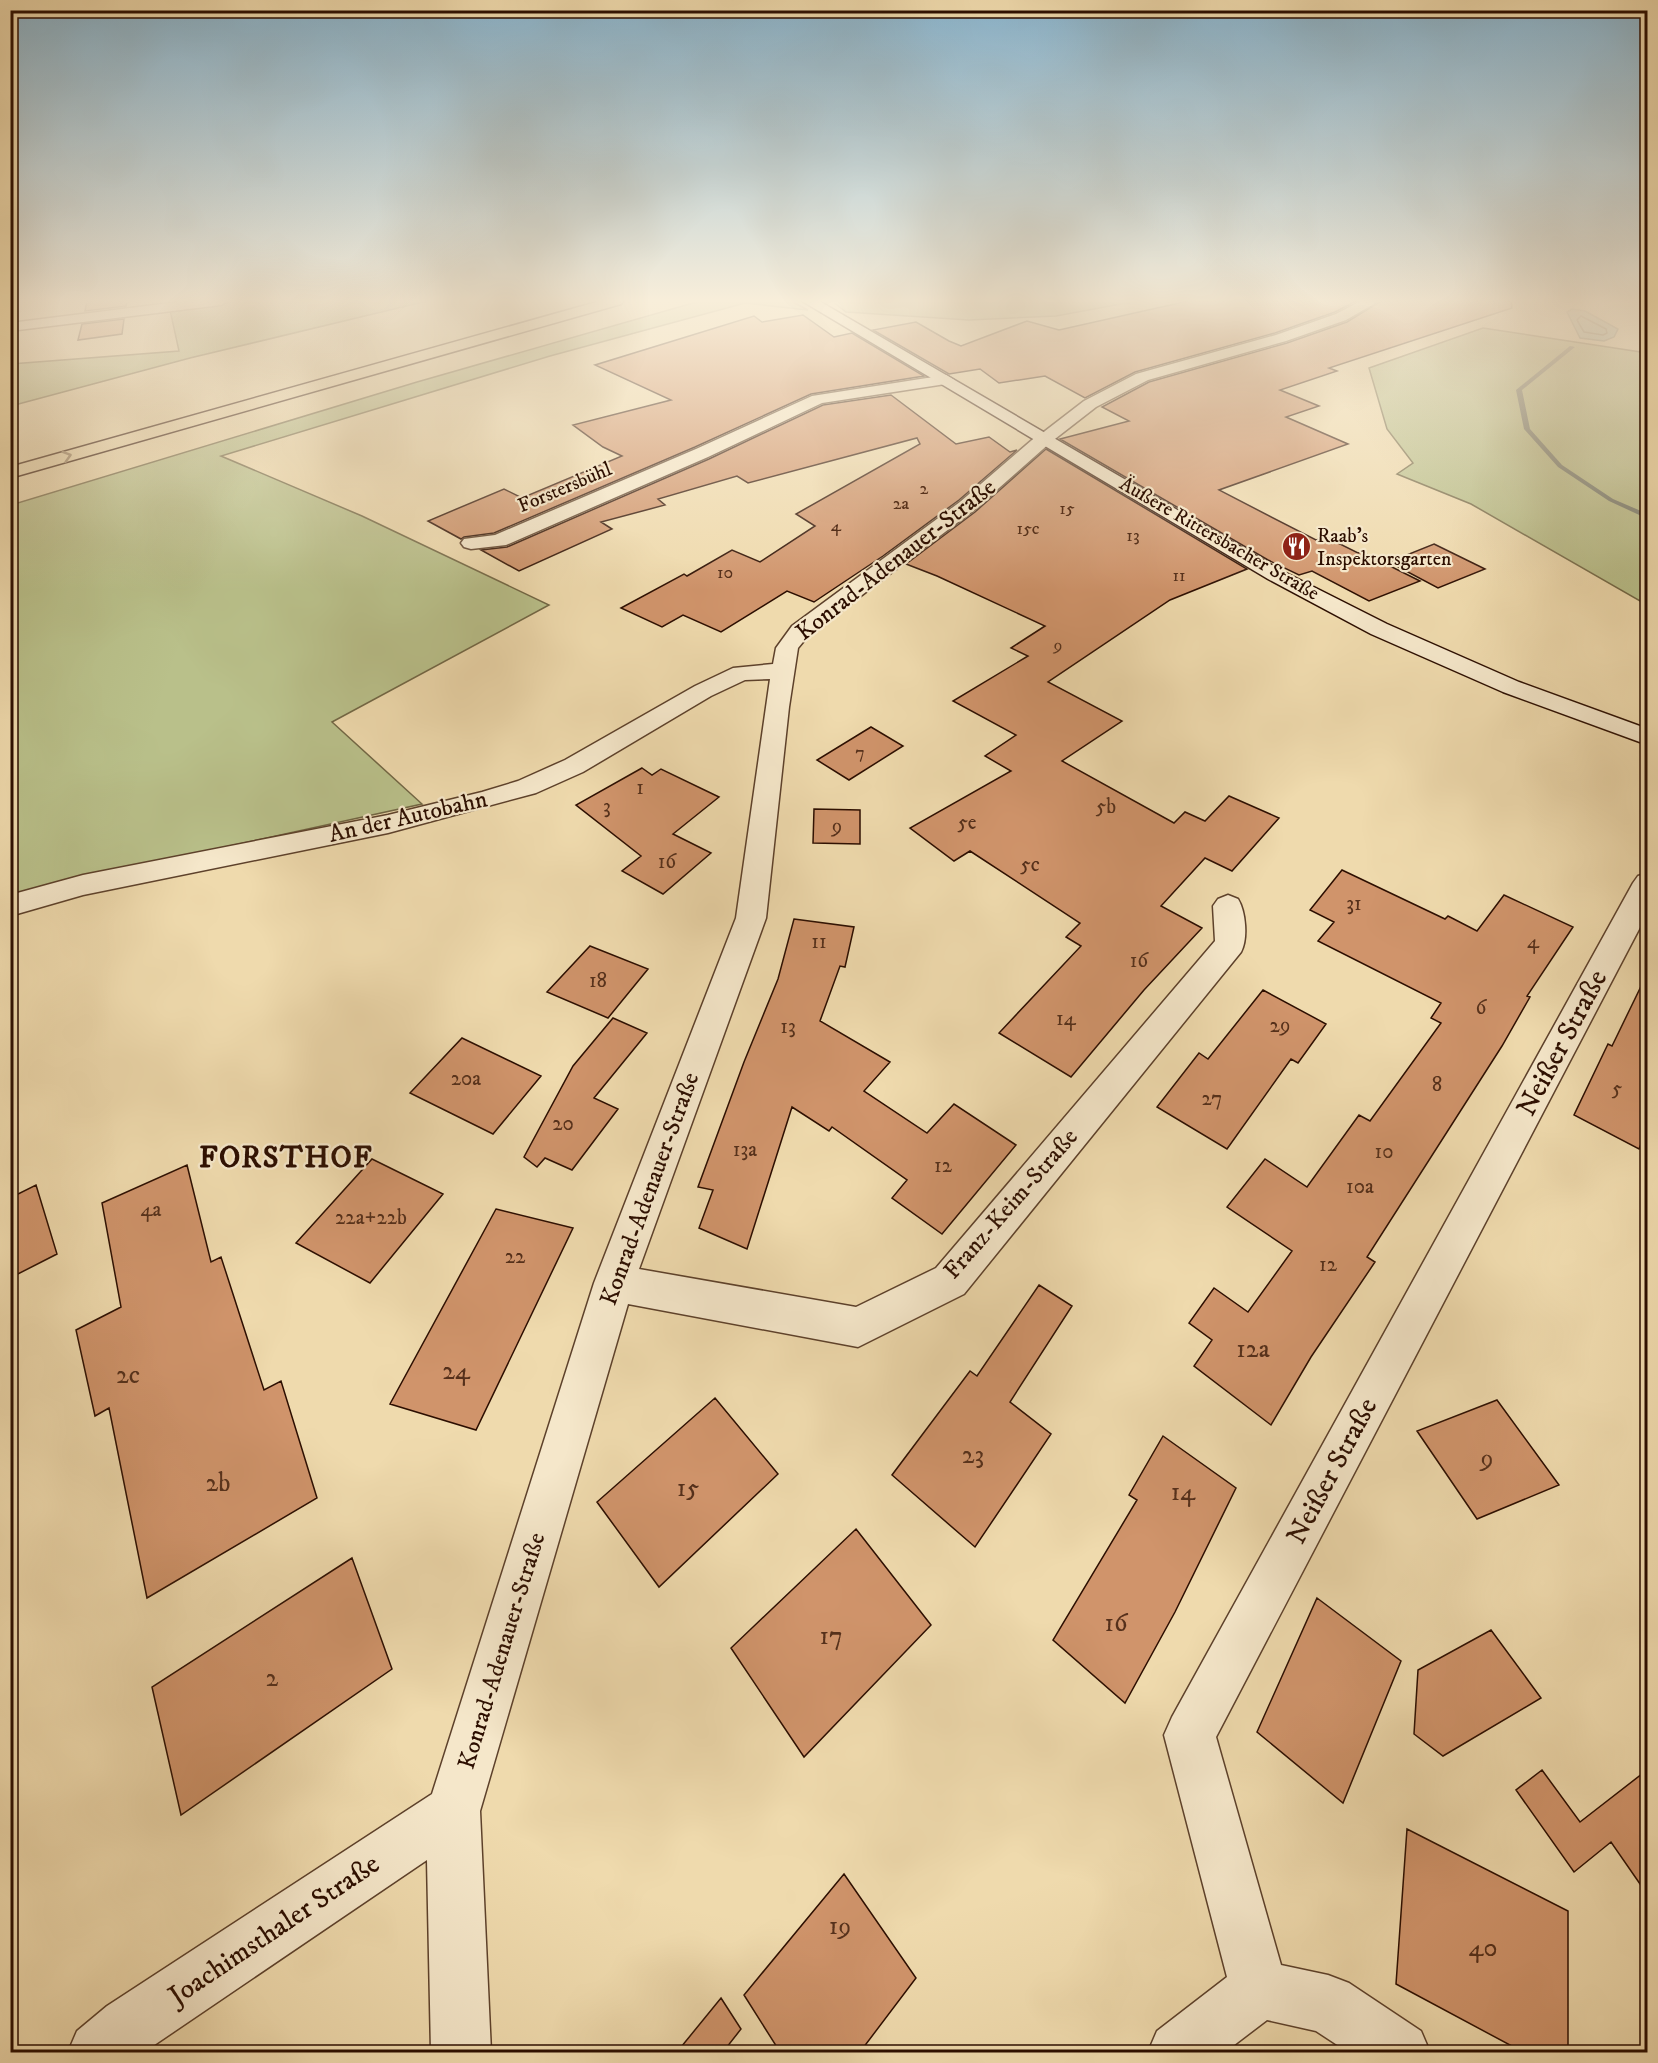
<svg xmlns="http://www.w3.org/2000/svg" width="1658" height="2063" viewBox="0 0 1658 2063" font-family="'IM FELL DW Pica',serif">
	<rect width="100%" height="100%" fill="#efdaad"/>
	<filter id="stains"><feTurbulence type="fractalNoise" baseFrequency=".00333" numOctaves="4"/><feColorMatrix values="0 0 0 0 .2 0 0 0 0 .09 0 0 0 0 .02 0 0 0 .5 -.17"/></filter>
	<radialGradient id="worn" r=".72"><stop offset=".6" stop-color="#630" stop-opacity="0"/><stop offset="1" stop-color="#630" stop-opacity=".3"/></radialGradient>
	<path fill="#b9c08a" stroke="#726745" stroke-width="1.5" d="M 238,301 L 427,301 L 190,358 L 11,406 L 11,364 L 179,351 L 170,310 Z
		M 700,301 L 791,301 L 808,310 L 745,303 L 550,356 L 221,456 L 362,516 L 549,605 L 332,722 L 422,804 L 84,878 L 11,897 L 11,505 L 417,382 Z
		M 832,301 L 1137,301 L 1056,316 L 969,320 L 846,312 Z
		M 1483,328 L 1647,353 L 1647,413 L 1641,429 L 1648,432 L 1647,605 L 1471,504 L 1397,474 L 1413,463 L 1387,429 L 1369,368 Z"/>
	<path fill="#9abaaf" stroke="#6e7569" stroke-width="1.5" d="M 1572,309 L 1585,311 L 1618,329 L 1614,337 L 1604,341 L 1580,338 L 1567,312 Z"/>
	<g fill="none" stroke-linecap="round" stroke-linejoin="round">
		<path stroke="#636458" stroke-width="1.5" d="M 1581,316 L 1606,329 L 1607,333 L 1603,335 L 1584,332 L 1577,320 Z"/>
		<path fill="#6e7569" fill-rule="evenodd" d="M 1570,346 L 1575,347 L 1522,390 L 1530,429 L 1562,465 L 1613,499 L 1648,514 L 1648,519 L 1609,501 L 1558,467 L 1524,429 L 1516,390 Z"/>
	</g>
	<path fill="#d0946b" stroke="#2c0e00" stroke-width="1.5" d="M 87,301 L 127,301 L 126,306 L 85,311 Z
		M 1188,301 L 1356,301 L 1335,312 L 1275,333 L 1135,372 L 1085,398 L 1045,376 L 999,383 L 980,369 L 949,374 L 873,330 L 916,322 L 949,341 L 961,346 L 1027,321 L 1059,330 Z
		M 1381,301 L 1511,301 L 1512,308 L 1329,368 L 1337,371 L 1280,390 L 1319,406 L 1286,417 L 1348,444 L 1219,490 L 1316,540 L 1326,537 L 1358,553 L 1362,552 L 1420,581 L 1369,601 L 1312,571 L 1299,575 L 1268,560 L 1060,439 L 1129,421 L 1102,407 L 1149,382 L 1287,343 L 1347,322 Z
		M 803,315 L 834,337 L 852,333 L 924,376 L 811,394 L 695,447 L 494,533 L 464,537 L 461,539 L 428,521 L 504,489 L 522,498 L 622,456 L 603,447 L 573,425 L 671,400 L 595,365 L 754,316 L 762,322 Z
		M 124,319 L 122,334 L 78,340 L 82,324 Z
		M 891,395 L 956,444 L 989,437 L 1010,452 L 1017,450 L 959,500 L 883,556 L 814,602 L 787,591 L 721,632 L 683,615 L 662,627 L 621,608 L 684,574 L 687,576 L 732,550 L 760,562 L 815,526 L 796,514 L 920,444 L 917,438 L 748,483 L 737,476 L 658,499 L 665,505 L 601,522 L 612,529 L 519,571 L 481,550 L 507,547 L 709,459 L 823,405 Z
		M 1046,449 L 1247,569 L 1170,600 L 1048,682 L 1122,721 L 1062,761 L 1174,823 L 1185,812 L 1205,821 L 1229,796 L 1279,818 L 1232,871 L 1205,858 L 1161,906 L 1202,928 L 1144,990 L 1071,1077 L 999,1033 L 1081,946 L 1066,937 L 1080,923 L 970,851 L 954,861 L 910,828 L 1011,771 L 985,756 L 1016,735 L 953,701 L 1028,656 L 1011,648 L 1045,626 L 937,576 L 906,564 L 975,512 Z
		M 1434,544 L 1485,569 L 1438,588 L 1389,562 Z
		M 871,727 L 903,746 L 849,780 L 817,760 Z
		M 642,768 L 652,775 L 661,769 L 719,797 L 673,834 L 711,853 L 663,894 L 622,871 L 641,856 L 576,805 Z
		M 814,809 L 860,810 L 860,844 L 813,843 Z
		M 1342,870 L 1445,919 L 1448,916 L 1477,931 L 1504,895 L 1573,927 L 1527,996 L 1530,997 L 1502,1046 L 1367,1257 L 1375,1262 L 1311,1357 L 1271,1425 L 1194,1366 L 1212,1340 L 1189,1323 L 1214,1288 L 1248,1312 L 1292,1251 L 1227,1207 L 1265,1159 L 1307,1187 L 1359,1115 L 1370,1121 L 1441,1023 L 1431,1018 L 1441,1003 L 1318,941 L 1334,922 L 1310,910 Z
		M 794,919 L 854,927 L 845,967 L 840,966 L 820,1021 L 890,1062 L 864,1091 L 927,1133 L 954,1104 L 1016,1145 L 942,1234 L 892,1198 L 907,1180 L 832,1127 L 829,1131 L 792,1107 L 747,1249 L 699,1228 L 713,1190 L 698,1187 L 744,1062 L 778,979 Z
		M 590,946 L 648,969 L 608,1018 L 547,992 Z
		M 1647,974 L 1647,1128 L 1639,1149 L 1574,1115 L 1608,1044 L 1612,1046 Z
		M 1263,990 L 1326,1024 L 1298,1063 L 1291,1059 L 1227,1149 L 1157,1107 L 1199,1053 L 1208,1059 Z
		M 613,1018 L 647,1033 L 594,1098 L 618,1109 L 572,1170 L 545,1158 L 537,1167 L 524,1157 L 573,1066 Z
		M 462,1038 L 541,1076 L 493,1134 L 410,1093 Z
		M 372,1159 L 443,1194 L 370,1283 L 296,1243 Z
		M 187,1165 L 211,1262 L 221,1257 L 264,1390 L 281,1381 L 317,1498 L 147,1598 L 109,1408 L 95,1416 L 76,1330 L 121,1307 L 102,1203 Z
		M 36,1185 L 57,1254 L 10,1278 L 10,1198 Z
		M 496,1209 L 573,1228 L 476,1430 L 390,1404 Z
		M 1039,1285 L 1072,1306 L 1010,1402 L 1051,1434 L 975,1547 L 892,1475 L 970,1371 L 977,1376 Z
		M 715,1398 L 778,1474 L 659,1587 L 597,1502 Z
		M 1497,1400 L 1559,1485 L 1477,1519 L 1417,1431 Z
		M 1163,1436 L 1236,1488 L 1175,1612 L 1125,1703 L 1053,1640 L 1137,1500 L 1129,1495 Z
		M 856,1529 L 931,1625 L 804,1757 L 731,1648 Z
		M 352,1558 L 392,1669 L 181,1815 L 152,1687 Z
		M 1317,1598 L 1401,1661 L 1343,1803 L 1257,1732 Z
		M 1491,1630 L 1541,1698 L 1443,1756 L 1414,1734 L 1418,1670 Z
		M 1542,1770 L 1580,1822 L 1647,1770 L 1647,1894 L 1611,1842 L 1574,1872 L 1516,1790 Z
		M 1407,1829 L 1568,1911 L 1568,2052 L 1523,2052 L 1396,1984 Z
		M 844,1874 L 916,1978 L 860,2052 L 780,2052 L 744,1995 Z
		M 721,1998 L 741,2029 L 723,2052 L 677,2052 Z"/>
	<g fill="none" stroke-linecap="round" stroke-linejoin="round">
		<defs>
			<path id="minor" d="M 186,301 L 228,301 L 221,305 L 10,331 L 10,323 Z
				M 946,375 L 954,380 L 952,383 L 822,403 L 708,457 L 506,545 L 471,549 L 464,547 L 461,543 L 464,539 L 495,535 L 696,449 L 812,396 Z
				M 1045,433 L 1051,434 L 1054,438 L 1051,442 L 974,510 L 808,636 L 798,648 L 789,707 L 766,918 L 639,1269 L 856,1307 L 936,1268 L 1215,941 L 1213,906 L 1218,899 L 1228,895 L 1238,899 C 1246,912 1248,939 1241,952 L 964,1294 L 858,1347 L 628,1304 L 480,1811 L 491,2052 L 431,2052 L 427,1860 L 144,2052 L 68,2052 L 77,2031 L 107,2006 L 432,1794 L 594,1283 L 736,918 L 770,679 L 745,680 L 711,696 L 583,772 L 536,793 L 388,833 L 83,895 L 10,916 L 10,895 L 83,875 L 388,815 L 482,792 L 518,781 L 565,760 L 695,686 L 733,668 L 773,664 L 776,648 L 792,626 L 960,502 L 1039,434 Z
				M 1648,873 L 1648,912 L 1216,1737 L 1281,1965 L 1328,1975 L 1349,1983 L 1421,2031 L 1430,2052 L 1348,2052 L 1316,2031 L 1267,2020 L 1225,2052 L 1148,2052 L 1157,2031 L 1227,1977 L 1164,1735 L 1172,1717 L 1633,883 L 1638,876 Z"/>
			<path id="tertiary" d="M 1361,301 L 1379,301 L 1346,320 L 1286,341 L 1148,380 L 1096,407 L 1051,442 L 1039,442 L 1036,438 L 1084,401 L 1136,374 L 1276,335 L 1336,314 Z"/>
			<path id="secondary" d="M 802,301 L 819,301 L 1282,571 L 1387,624 L 1519,682 L 1648,729 L 1648,745 L 1503,692 L 1371,634 L 1268,579 Z"/>
			<path id="motorway" d="M 600,301 L 623,301 L 621,304 L 10,478 L 10,467 Z"/>
		</defs>
		<use href="#minor" stroke="#5d412b" stroke-width="3"/>
		<use href="#tertiary" stroke="#5d412b" stroke-width="3"/>
		<use href="#secondary" stroke="#2c0e00" stroke-width="3"/>
		<use href="#motorway" stroke="#2c0e00" stroke-width="3"/>
		<use href="#minor" fill="#f5e7ca" fill-rule="evenodd"/>
		<use href="#tertiary" fill="#f5e7ca" fill-rule="evenodd"/>
		<use href="#secondary" fill="#f5e7ca" fill-rule="evenodd"/>
		<use href="#motorway" fill="#efdaad" fill-rule="evenodd"/>
	</g>
	<defs><path id="oneway-chevron" d="M-2-3.5L2.5 0L-2 3.5" fill="none" stroke-width="1.6" stroke-linecap="round" stroke-linejoin="round" transform="scale(1.5)"/></defs>
	<use stroke="#977e5f" href="#oneway-chevron" transform="translate(67 456) rotate(-16)"/>
	<linearGradient id="sky" x2="0" y2="1"><stop stop-color="#89b6d1"/><stop offset="0.51" stop-color="#f8eeda"/><stop offset="1" stop-color="#f8eeda" stop-opacity="0"/></linearGradient>
	<rect width="1658" height="590" fill="url(#sky)"/>
	<defs>
		<symbol id="restaurant-disc" viewBox="-11 -11 22 22"><circle r="9.5" fill="#8f2418" stroke="#f5e7ca"/><path d="M-5-6h1v4h1v-4h1v4h1v-4h1v5L-1.5 .5V6h-2V.5L-5-1ZM5-6V6H3V1.5H1.5Q1.5-4 5-6Z" fill="#fff"/></symbol>
	</defs>
	<g fill-rule="evenodd">
		<use href="#restaurant-disc" x="1280" y="530" width="33" height="33"/>
	</g>
	<g text-anchor="middle" dominant-baseline="central" stroke-width="4.5" stroke-linejoin="round" paint-order="stroke">
		<g font-size="18" fill="#55301b">
			<text x="924" y="489">2</text>
			<text x="901" y="504">2a</text>
			<text x="1067" y="509">15</text>
			<text x="836" y="526">4</text>
			<text x="1028" y="529">15c</text>
			<text x="1133" y="536">13</text>
			<text x="725" y="573">10</text>
			<text x="1179" y="576">11</text>
			<text x="1058" y="646">9</text>
			<text x="860" y="753">7</text>
		</g>
		<g font-size="20" fill="#2c0e00" stroke="#f5e7ca">
			<text transform="translate(565 488) rotate(-23)">Forstersbühl</text>
			<text transform="translate(1219 539) rotate(30)">Äußere Rittersbacher Straße</text>
		</g>
		<g font-size="20" fill="#2c0e00" stroke="#f5e7ca" text-anchor="start">
			<text x="1317" y="536">Raab's<tspan x="1317" dy="23">Inspektorsgarten</tspan></text>
		</g>
		<g font-size="21" fill="#55301b">
			<text x="640" y="788">1</text>
			<text x="607" y="807">3</text>
			<text x="1106" y="807">5b</text>
			<text x="967" y="823">5e</text>
			<text x="837" y="827">9</text>
			<text x="667" y="862">16</text>
			<text x="1030" y="865">5c</text>
			<text x="1354" y="904">31</text>
			<text x="819" y="942">11</text>
			<text x="1533" y="942">4</text>
			<text x="1139" y="961">16</text>
			<text x="598" y="981">18</text>
			<text x="1481" y="1008">6</text>
			<text x="1066" y="1019">14</text>
			<text x="1280" y="1026">29</text>
			<text x="788" y="1027">13</text>
			<text x="466" y="1079">20a</text>
			<text x="1437" y="1085">8</text>
			<text x="1617" y="1089">5</text>
			<text x="1212" y="1099">27</text>
			<text x="563" y="1124">20</text>
			<text x="745" y="1150">13a</text>
			<text x="1384" y="1152">10</text>
			<text x="943" y="1166">12</text>
			<text x="1360" y="1187">10a</text>
			<text x="151" y="1210">4a</text>
			<text x="371" y="1218">22a+22b</text>
			<text x="515" y="1257">22</text>
			<text x="1328" y="1265">12</text>
		</g>
		<g font-size="24" fill="#2c0e00" stroke="#f5e7ca">
			<text transform="translate(896 560) rotate(-38)">Konrad-Adenauer-Straße</text>
			<text transform="translate(408 817) rotate(-13)">An der Autobahn</text>
			<text transform="translate(650 1189) rotate(-70)">Konrad-Adenauer-Straße</text>
			<text transform="translate(1011 1204) rotate(-49)">Franz-Keim-Straße</text>
			<text transform="translate(502 1651) rotate(-73)">Konrad-Adenauer-Straße</text>
		</g>
		<g font-size="26" fill="#55301b">
			<text x="1253" y="1349">12a</text>
			<text x="456" y="1371">24</text>
			<text x="128" y="1375">2c</text>
			<text x="973" y="1455">23</text>
			<text x="1487" y="1458">9</text>
			<text x="218" y="1483">2b</text>
			<text x="688" y="1488">15</text>
			<text x="1183" y="1492">14</text>
			<text x="1116" y="1623">16</text>
			<text x="831" y="1636">17</text>
			<text x="272" y="1678">2</text>
			<text x="840" y="1926">19</text>
			<text x="1483" y="1948">40</text>
		</g>
		<g font-size="28" fill="#2c0e00" stroke="#f5e7ca">
			<text transform="translate(1562 1043) rotate(-62)">Neißer Straße</text>
			<text transform="translate(1332 1471) rotate(-62)">Neißer Straße</text>
			<text transform="translate(274 1930) rotate(-34)">Joachimsthaler Straße</text>
		</g>
		<g font-size="30" font-weight="bold" letter-spacing="1.5" fill="#2c0e00" stroke="#f5e7ca">
			<text x="286" y="1158">FORSTHOF</text>
		</g>
	</g>
	<rect width="1658" height="2063" fill="none" stroke="#efdaad" stroke-width="36"/>
	<rect x="12" y="12" width="1634" height="2039" fill="none" stroke="#2c0e00" stroke-width="3"/>
	<rect x="18" y="18" width="1622" height="2027" fill="none" stroke="#2c0e00" stroke-width="1.5"/>
	<rect width="100%" height="100%" filter="url(#stains)"/>
	<rect width="100%" height="100%" fill="url(#worn)"/>
</svg>
